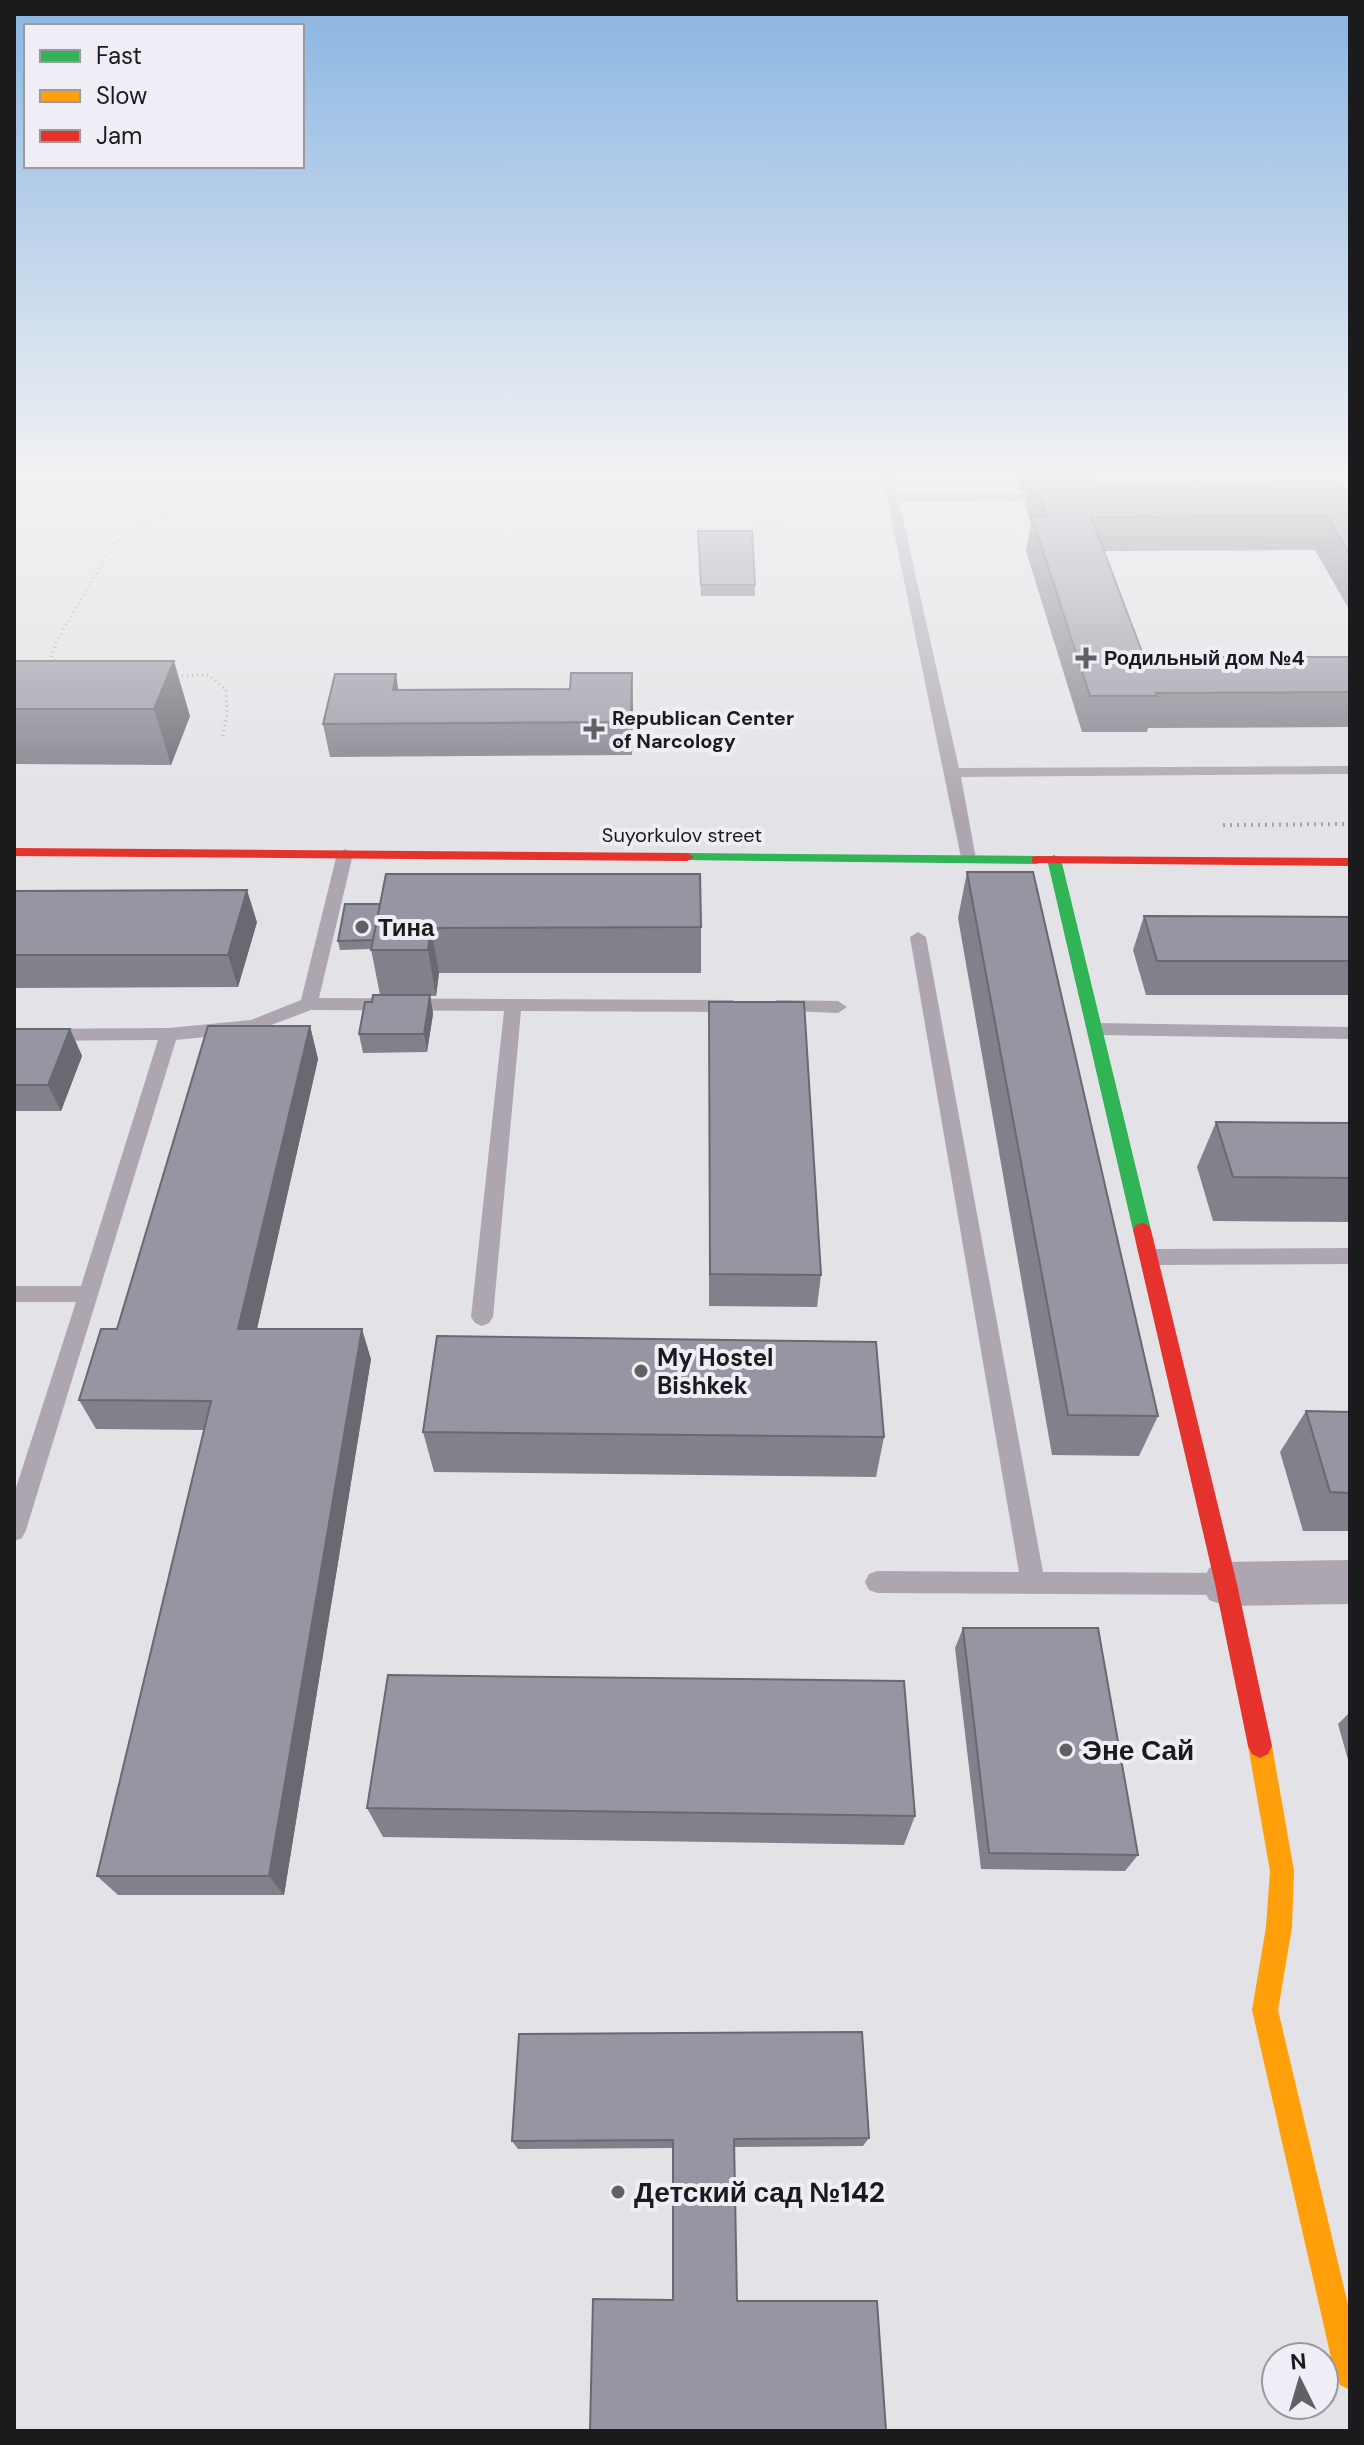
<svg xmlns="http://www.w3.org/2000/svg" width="1364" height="2445" viewBox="0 0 1364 2445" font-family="'DM Sans',sans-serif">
	<rect width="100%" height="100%" fill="#e3e2e6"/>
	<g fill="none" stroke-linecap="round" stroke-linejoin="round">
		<path stroke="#a8a2aa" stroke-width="3" stroke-dasharray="1 4" stroke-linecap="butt" d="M 487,474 L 718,509 L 782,528
			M 58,664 L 51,657 L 56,642 L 115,542 L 159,517 L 286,474
			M 172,676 L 208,675 L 226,690 L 227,715 L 222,739"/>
		<path stroke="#a8a2aa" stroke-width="4" stroke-dasharray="2 5" stroke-linecap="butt" d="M 1223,825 L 1350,824"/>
		<path fill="#ada6b0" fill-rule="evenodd" d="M 882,474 L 894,474 L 897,494 L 1051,493 L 1057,497 L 1051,501 L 899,502 L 959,768 L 1350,766 L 1350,774 L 961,777 L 976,859 L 974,862 L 962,862 Z
			M 1086,474 L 1098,474 L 1109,497 L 1107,500 L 1099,500 Z
			M 345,849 L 353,854 L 319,998 L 733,1000 L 742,1006 L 733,1012 L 521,1011 L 493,1317 L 489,1323 L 482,1326 L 475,1323 L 471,1317 L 504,1011 L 311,1010 L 253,1032 L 176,1040 L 26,1530 L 22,1538 L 14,1541 L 14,1494 L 76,1302 L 14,1302 L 14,1286 L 81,1286 L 158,1040 L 14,1041 L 14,1029 L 169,1028 L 251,1020 L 301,1000 L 337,854 Z
			M 918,932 L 926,937 L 1043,1572 L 1226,1573 L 1234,1576 L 1238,1584 L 1234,1592 L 1226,1595 L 877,1593 L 869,1590 L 865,1582 L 869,1574 L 877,1571 L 1019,1572 L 910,937 Z
			M 777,1000 L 838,1001 L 847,1007 L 838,1013 L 771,1010 L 768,1006 Z
			M 1097,1023 L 1350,1027 L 1350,1039 L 1097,1035 L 1088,1029 Z
			M 1350,1248 L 1350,1264 L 1149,1265 L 1142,1263 L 1139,1257 L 1142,1251 L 1149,1249 Z"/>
		<path fill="#ada6b0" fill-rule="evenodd" d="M 1350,1560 L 1350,1604 L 1226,1606 L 1209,1600 L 1202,1584 L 1209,1568 L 1226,1562 Z"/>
		<path fill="#30b455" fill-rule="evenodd" d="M 687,853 L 1037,856 L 1044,860 L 1037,864 L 682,860 L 680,857 Z
			M 1054,855 L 1061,859 L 1151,1230 L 1148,1235 L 1136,1235 L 1133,1230 L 1047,859 Z"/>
		<path fill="#ff9f0a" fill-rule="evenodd" d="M 1260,1734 L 1268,1738 L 1272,1746 L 1294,1871 L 1292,1927 L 1278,2010 L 1350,2313 L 1350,2390 L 1340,2385 L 1335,2375 L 1252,2010 L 1266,1927 L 1270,1871 L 1248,1746 L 1252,1738 Z"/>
		<path fill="#e5322d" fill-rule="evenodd" d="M 14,848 L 687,853 L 694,857 L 687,861 L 14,856 Z
			M 1037,856 L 1350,858 L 1350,866 L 1032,863 L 1032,857 Z
			M 1142,1223 L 1148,1225 L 1151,1230 L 1237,1584 L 1272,1746 L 1268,1754 L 1260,1758 L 1252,1754 L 1248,1746 L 1215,1584 L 1133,1230 L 1136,1225 Z"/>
	</g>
	<path fill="#80818a" d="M 1015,474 L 1092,474 L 1096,483 L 1350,498 L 1350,611 L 1315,550 L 1103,551 L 1144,657 L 1350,657 L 1350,727 L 1148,728 L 1147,732 L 1082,732 L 1026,551 L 1031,524 L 1025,504 L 1027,491 L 1020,491 Z
		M 698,531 L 755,585 L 755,596 L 701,596 Z
		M 14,661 L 190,716 L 171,765 L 14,764 Z
		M 399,690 L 633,706 L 632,755 L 330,757 L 323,724 Z
		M 967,872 L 1158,1416 L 1139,1456 L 1052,1455 L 958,918 Z
		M 14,891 L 257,922 L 238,987 L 14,988 Z
		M 345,904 L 701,927 L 701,973 L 439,973 L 436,996 L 430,996 L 433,1014 L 427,1052 L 363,1053 L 359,1034 L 372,1002 L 380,995 L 371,949 L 340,950 L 338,941 Z
		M 1144,916 L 1350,917 L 1350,995 L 1146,995 L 1133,950 Z
		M 709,1002 L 821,1275 L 817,1307 L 709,1306 Z
		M 310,1026 L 318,1059 L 257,1329 L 371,1359 L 284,1895 L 118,1895 L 97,1876 L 204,1430 L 96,1429 L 79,1400 L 117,1329 Z
		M 14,1029 L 70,1029 L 82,1056 L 61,1111 L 14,1111 Z
		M 1216,1122 L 1350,1123 L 1350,1222 L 1213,1221 L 1197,1167 Z
		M 1306,1411 L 1350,1412 L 1350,1531 L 1303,1531 L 1280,1452 Z
		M 423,1432 L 884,1437 L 876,1477 L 434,1472 Z
		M 963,1628 L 1138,1855 L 1125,1871 L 981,1869 L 955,1648 Z
		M 1350,1712 L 1350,1767 L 1338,1724 Z
		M 367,1808 L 915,1816 L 904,1845 L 383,1837 Z
		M 869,2138 L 863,2146 L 734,2147 L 737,2301 L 886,2431 L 673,2300 L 673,2148 L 518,2149 L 512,2141 Z"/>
	<path fill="#686971" d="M 174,661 L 190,716 L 171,765 L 154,709 Z
		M 632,673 L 633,706 L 632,755 L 631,722 Z
		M 396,674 L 401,707 L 393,690 Z
		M 247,890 L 257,922 L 238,987 L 228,955 Z
		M 431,928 L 439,973 L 436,996 L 428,950 Z
		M 430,995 L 433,1014 L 427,1052 L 424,1034 Z
		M 310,1026 L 318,1059 L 250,1359 L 238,1329 Z
		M 70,1029 L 82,1056 L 61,1111 L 48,1085 Z
		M 362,1329 L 371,1359 L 284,1895 L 269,1876 Z"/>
	<path fill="#9596a1" stroke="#686971" stroke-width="2" d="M 1032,474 L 1092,474 L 1096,483 L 1340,482 L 1350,498 L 1350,555 L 1327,516 L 1091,517 L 1144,657 L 1350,657 L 1350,692 L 1156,693 L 1157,696 L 1090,696 L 1032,517 L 1047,517 Z
		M 698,531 L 752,531 L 755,585 L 701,585 Z
		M 14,661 L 174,661 L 154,709 L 14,709 Z
		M 571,673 L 632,673 L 631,722 L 323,724 L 335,674 L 396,674 L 393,690 L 570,689 Z
		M 967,872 L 1033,872 L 1158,1416 L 1068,1415 Z
		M 386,874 L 700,874 L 701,927 L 431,928 L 428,950 L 371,950 Z
		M 247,890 L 228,955 L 14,955 L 14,891 Z
		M 345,904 L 380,904 L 373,940 L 338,941 Z
		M 1144,916 L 1350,917 L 1350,961 L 1157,961 Z
		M 373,995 L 430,995 L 424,1034 L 359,1034 L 365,1002 L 372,1002 Z
		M 709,1002 L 804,1002 L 821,1275 L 710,1274 Z
		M 208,1026 L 310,1026 L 238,1329 L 362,1329 L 269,1876 L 97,1876 L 211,1401 L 79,1400 L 101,1329 L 117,1329 Z
		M 14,1029 L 70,1029 L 48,1085 L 14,1085 Z
		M 1216,1122 L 1350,1123 L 1350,1178 L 1233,1177 Z
		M 437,1336 L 876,1342 L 884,1437 L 423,1432 Z
		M 1306,1411 L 1350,1412 L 1350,1493 L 1330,1492 Z
		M 963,1628 L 1098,1628 L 1138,1855 L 989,1853 Z
		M 388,1675 L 904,1681 L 915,1816 L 367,1808 Z
		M 862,2032 L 869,2138 L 734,2139 L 737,2301 L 877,2301 L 886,2431 L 590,2431 L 593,2299 L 673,2300 L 673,2140 L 512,2141 L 519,2034 Z"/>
	<linearGradient id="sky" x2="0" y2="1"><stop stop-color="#8ab5e2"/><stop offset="0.58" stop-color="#f2f2f4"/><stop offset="1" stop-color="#f2f2f4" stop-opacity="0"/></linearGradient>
	<rect width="1364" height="817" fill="url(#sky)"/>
	<g fill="#616164" stroke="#efedf5" stroke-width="3">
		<path d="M1082 646h8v8h8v8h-8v8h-8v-8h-8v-8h8z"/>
		<path d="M590 717h8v8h8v8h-8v8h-8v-8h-8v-8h8z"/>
		<circle cx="362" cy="927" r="8"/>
		<circle cx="641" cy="1371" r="8"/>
		<circle cx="1066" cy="1750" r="8"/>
		<circle cx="618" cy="2192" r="8"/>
	</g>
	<g text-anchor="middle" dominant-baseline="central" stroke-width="8" stroke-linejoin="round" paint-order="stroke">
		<g font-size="20" font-weight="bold" fill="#1b1b1e" stroke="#efedf5" text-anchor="start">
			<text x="1104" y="658">Родильный дом №4</text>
			<text x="612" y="718">Republican Center<tspan x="612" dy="23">of Narcology</tspan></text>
		</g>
		<g font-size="20" fill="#1b1b1e" stroke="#efedf5">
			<text x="682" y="835">Suyorkulov street</text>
		</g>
		<g font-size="24" font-weight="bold" fill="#1b1b1e" stroke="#efedf5" text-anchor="start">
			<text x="378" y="927">Тина</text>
			<text x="657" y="1357">My Hostel<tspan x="657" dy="28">Bishkek</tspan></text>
		</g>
		<g font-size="28" font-weight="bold" fill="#1b1b1e" stroke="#efedf5" text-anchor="start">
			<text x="1082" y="1750">Эне Сай</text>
			<text x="634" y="2192">Детский сад №142</text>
		</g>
	</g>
	<rect width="1364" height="2445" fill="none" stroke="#1b1b1e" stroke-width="32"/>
	<rect x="24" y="24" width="280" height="144" fill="#efedf5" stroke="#9a999f" stroke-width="2"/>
	<rect x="40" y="50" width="40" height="12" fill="#30b455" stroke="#9a999f" stroke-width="2"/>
	<text x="96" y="64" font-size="24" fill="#1b1b1e">Fast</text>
	<rect x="40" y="90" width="40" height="12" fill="#ff9f0a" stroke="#9a999f" stroke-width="2"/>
	<text x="96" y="104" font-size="24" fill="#1b1b1e">Slow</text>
	<rect x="40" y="130" width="40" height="12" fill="#e5322d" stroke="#9a999f" stroke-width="2"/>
	<text x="96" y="144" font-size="24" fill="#1b1b1e">Jam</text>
	<g transform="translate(1300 2381) rotate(355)"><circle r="38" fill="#efedf5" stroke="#9a999f" stroke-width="2"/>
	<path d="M0-6L14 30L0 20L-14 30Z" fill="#616164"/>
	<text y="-12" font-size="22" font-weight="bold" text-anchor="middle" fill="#1b1b1e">N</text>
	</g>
</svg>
